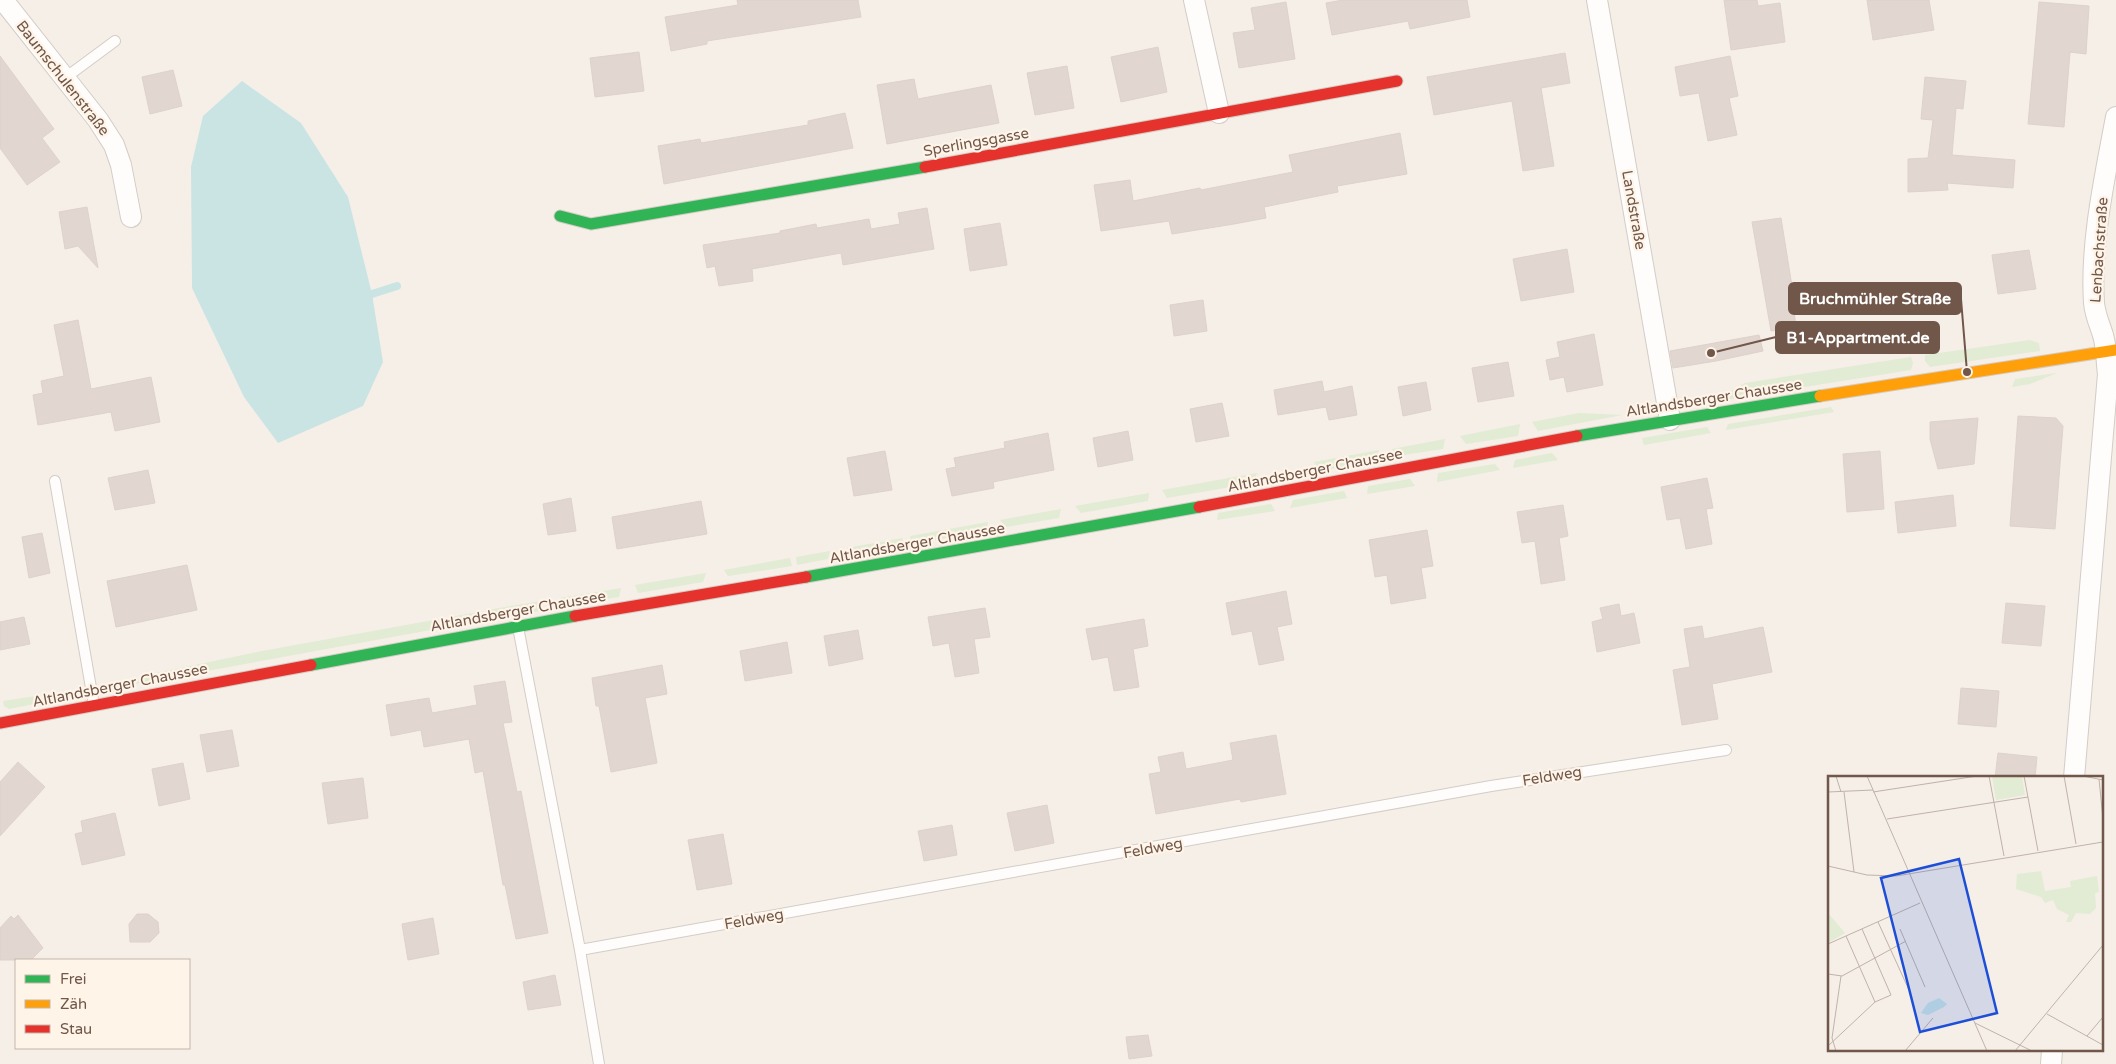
<svg xmlns="http://www.w3.org/2000/svg" width="2116" height="1064" viewBox="0 0 2116 1064" font-family="'Varela Round',sans-serif">
	<rect width="100%" height="100%" fill="#f5efe8"/>
	<path fill="#e2ebd3" d="M 2030,340 L 2039,343 L 2040,351 L 1930,367 L 1925,361 L 1925,355 Z
		M 1911,357 L 1913,363 L 1911,370 L 1718,401 L 1718,398 L 1745,383 Z
		M 2057,373 L 2030,384 L 2012,387 L 2015,379 Z
		M 1831,407 L 1834,412 L 1726,430 L 1728,424 Z
		M 1579,413 L 1622,415 L 1538,431 L 1532,422 Z
		M 1520,424 L 1518,436 L 1466,444 L 1460,436 Z
		M 1707,427 L 1711,433 L 1644,445 L 1642,438 Z
		M 1445,439 L 1443,449 L 1397,456 L 1392,449 Z
		M 1379,450 L 1376,461 L 1319,471 L 1314,462 Z
		M 1552,453 L 1558,460 L 1513,468 L 1515,460 Z
		M 1495,464 L 1500,470 L 1437,482 L 1438,473 Z
		M 1257,473 L 1254,483 L 1167,498 L 1162,490 Z
		M 1410,479 L 1415,486 L 1367,494 L 1368,486 Z
		M 1344,491 L 1347,498 L 1290,508 L 1293,500 Z
		M 1149,493 L 1148,501 L 1081,513 L 1075,506 Z
		M 1271,504 L 1275,511 L 1217,520 L 1218,513 Z
		M 1061,509 L 1059,518 L 1006,527 L 1000,520 Z
		M 988,522 L 986,531 L 912,544 L 910,536 Z
		M 902,538 L 904,545 L 851,555 L 847,548 Z
		M 830,551 L 828,559 L 797,565 L 796,557 Z
		M 790,558 L 792,566 L 728,576 L 724,570 Z
		M 706,573 L 703,582 L 638,593 L 635,585 Z
		M 621,588 L 619,597 L 566,605 L 560,598 Z
		M 541,601 L 539,611 L 489,620 L 487,610 Z
		M 478,612 L 480,621 L 119,687 L 147,675 L 262,651 Z
		M 36,696 L 49,699 L 49,701 L 9,709 L 4,706 L 3,701 Z"/>
	<path fill="#cae4e4" d="M 242,81 L 301,123 L 348,197 L 372,294 L 383,362 L 363,406 L 278,443 L 244,397 L 192,288 L 191,167 L 203,116 Z"/>
	<g fill="none" stroke-linecap="round" stroke-linejoin="round">
		<path stroke="#cae4e4" stroke-width="8" d="M 372,294 L 397,286"/>
	</g>
	<path fill="#e1d7d0" stroke="#ded2ca" d="M 737,0 L 858,0 L 861,17 L 707,41 L 707,44 L 671,51 L 665,17 L 738,5 Z
		M 1343,0 L 1467,0 L 1470,17 L 1410,29 L 1408,21 L 1332,35 L 1326,3 Z
		M 1724,0 L 1757,0 L 1758,6 L 1780,3 L 1785,42 L 1731,50 Z
		M 1867,0 L 1929,0 L 1934,30 L 1873,40 Z
		M 1286,2 L 1295,59 L 1239,68 L 1233,33 L 1255,30 L 1251,8 Z
		M 2039,2 L 2089,6 L 2086,54 L 2070,52 L 2064,127 L 2028,124 Z
		M 1158,47 L 1167,92 L 1121,102 L 1111,57 Z
		M 639,52 L 644,91 L 595,97 L 590,58 Z
		M 1565,53 L 1570,83 L 1541,88 L 1554,166 L 1523,171 L 1512,101 L 1434,115 L 1427,77 Z
		M 0,56 L 54,129 L 42,138 L 60,162 L 27,185 L 0,148 Z
		M 1730,56 L 1738,96 L 1729,98 L 1737,135 L 1708,141 L 1699,93 L 1680,96 L 1675,67 Z
		M 1067,66 L 1074,108 L 1035,115 L 1027,73 Z
		M 173,70 L 182,106 L 150,114 L 142,77 Z
		M 1925,77 L 1966,81 L 1963,109 L 1956,108 L 1952,155 L 2015,160 L 2013,188 L 1947,183 L 1948,190 L 1908,192 L 1908,159 L 1928,158 L 1933,120 L 1921,119 Z
		M 914,79 L 918,99 L 991,85 L 999,123 L 887,144 L 877,85 Z
		M 845,113 L 853,148 L 664,184 L 658,146 L 700,139 L 701,143 L 808,125 L 808,121 Z
		M 1400,133 L 1407,174 L 1337,186 L 1338,192 L 1264,207 L 1266,218 L 1234,224 L 1172,234 L 1169,221 L 1101,231 L 1094,185 L 1130,180 L 1133,201 L 1200,188 L 1201,190 L 1293,172 L 1289,155 Z
		M 87,207 L 98,268 L 78,246 L 65,249 L 59,212 Z
		M 927,208 L 934,249 L 843,265 L 841,253 L 752,269 L 753,281 L 719,286 L 715,266 L 707,268 L 703,245 L 780,233 L 780,231 L 816,224 L 817,228 L 869,219 L 871,229 L 900,224 L 898,213 Z
		M 1781,218 L 1796,311 L 1794,311 L 1796,327 L 1771,331 L 1752,222 Z
		M 1000,223 L 1007,265 L 970,271 L 964,229 Z
		M 1567,249 L 1574,292 L 1521,301 L 1513,259 Z
		M 2029,250 L 2036,289 L 1998,294 L 1992,255 Z
		M 1203,300 L 1207,331 L 1174,336 L 1170,305 Z
		M 78,320 L 91,389 L 151,377 L 160,422 L 115,431 L 111,412 L 38,425 L 33,395 L 43,393 L 41,381 L 64,376 L 54,325 Z
		M 1594,334 L 1603,385 L 1567,392 L 1564,377 L 1550,380 L 1546,360 L 1560,357 L 1557,342 Z
		M 1759,335 L 1763,351 L 1716,361 L 1673,368 L 1670,351 Z
		M 1508,362 L 1514,396 L 1478,402 L 1472,368 Z
		M 1322,381 L 1324,392 L 1352,386 L 1357,415 L 1329,420 L 1326,407 L 1278,415 L 1274,390 Z
		M 1426,382 L 1431,410 L 1403,416 L 1398,387 Z
		M 1222,403 L 1229,436 L 1196,442 L 1190,409 Z
		M 2018,416 L 2056,418 L 2063,426 L 2055,529 L 2010,526 Z
		M 1978,418 L 1974,464 L 1938,469 L 1930,439 L 1930,422 Z
		M 1128,431 L 1133,460 L 1098,467 L 1093,438 Z
		M 1048,433 L 1054,470 L 993,482 L 994,488 L 952,496 L 946,469 L 956,467 L 954,458 L 1005,448 L 1004,442 Z
		M 885,451 L 892,490 L 854,496 L 847,458 Z
		M 1880,451 L 1884,509 L 1847,512 L 1843,454 Z
		M 148,470 L 155,503 L 115,510 L 108,478 Z
		M 1707,478 L 1713,508 L 1706,509 L 1712,544 L 1686,549 L 1680,518 L 1667,520 L 1661,487 Z
		M 1953,495 L 1956,526 L 1898,533 L 1895,502 Z
		M 571,498 L 576,531 L 548,535 L 543,504 Z
		M 701,501 L 707,534 L 617,549 L 612,517 Z
		M 1563,505 L 1568,536 L 1559,538 L 1565,580 L 1541,584 L 1535,541 L 1522,543 L 1517,512 Z
		M 1427,530 L 1433,566 L 1421,568 L 1426,598 L 1391,604 L 1387,575 L 1375,577 L 1369,540 Z
		M 42,533 L 50,573 L 29,578 L 22,537 Z
		M 187,565 L 197,610 L 116,627 L 107,581 Z
		M 1286,591 L 1292,624 L 1277,627 L 1284,660 L 1259,665 L 1252,631 L 1232,635 L 1226,603 Z
		M 2006,603 L 2045,606 L 2041,646 L 2002,643 Z
		M 1619,604 L 1621,616 L 1634,613 L 1640,643 L 1597,652 L 1592,622 L 1603,619 L 1600,608 Z
		M 985,608 L 990,637 L 974,639 L 979,673 L 955,677 L 949,643 L 933,646 L 928,617 Z
		M 24,617 L 30,644 L 0,650 L 0,622 Z
		M 1144,619 L 1148,646 L 1133,649 L 1139,687 L 1114,691 L 1108,657 L 1092,660 L 1086,629 Z
		M 1702,626 L 1704,639 L 1763,627 L 1772,672 L 1712,684 L 1718,719 L 1682,725 L 1673,670 L 1690,667 L 1684,629 Z
		M 858,630 L 863,659 L 829,666 L 824,636 Z
		M 787,642 L 792,673 L 745,681 L 740,651 Z
		M 662,665 L 667,694 L 645,698 L 657,763 L 611,772 L 599,706 L 596,706 L 592,678 Z
		M 505,681 L 512,722 L 503,723 L 517,792 L 521,791 L 548,933 L 516,939 L 505,885 L 503,885 L 483,771 L 475,773 L 469,739 L 424,747 L 421,730 L 391,736 L 386,705 L 429,698 L 432,713 L 477,705 L 474,686 Z
		M 1961,688 L 1999,691 L 1996,727 L 1958,724 Z
		M 232,730 L 239,766 L 207,772 L 200,735 Z
		M 1276,735 L 1286,794 L 1241,802 L 1240,799 L 1156,814 L 1149,774 L 1161,772 L 1158,757 L 1183,752 L 1186,769 L 1233,760 L 1230,743 Z
		M 1998,753 L 2037,757 L 2035,778 L 1995,778 Z
		M 18,762 L 45,787 L 0,836 L 0,782 Z
		M 183,763 L 190,799 L 159,806 L 152,769 Z
		M 363,778 L 368,818 L 328,824 L 322,783 Z
		M 1047,805 L 1054,843 L 1015,851 L 1007,813 Z
		M 115,813 L 125,855 L 82,865 L 75,834 L 83,832 L 81,821 Z
		M 952,825 L 957,855 L 924,861 L 918,831 Z
		M 723,834 L 732,884 L 697,890 L 688,840 Z
		M 137,914 L 148,914 L 158,922 L 159,933 L 150,942 L 130,942 L 129,924 Z
		M 18,915 L 43,948 L 31,960 L 0,960 L 0,928 L 11,916 L 14,919 Z
		M 433,918 L 439,954 L 408,960 L 402,924 Z
		M 555,975 L 561,1005 L 528,1010 L 523,982 Z
		M 1148,1035 L 1152,1056 L 1129,1059 L 1126,1037 Z"/>
	<g fill="none" stroke-linecap="round" stroke-linejoin="round">
		<defs>
			<path id="lane" d="M 65,78 L 115,41
				M 55,481 L 94,705
				M 518,627 L 580,950 L 599,1064
				M 580,950 L 1491,786 L 1726,750"/>
			<path id="street" d="M 3,0 L 98,120 L 114,145 L 121,165 L 131,217
				M 1194,0 L 1219,113
				M 1597,0 L 1670,420
				M 2074,778 L 2108,374 C 2106,361 2107,345 2102,332 C 2099,323 2095,314 2094,303 C 2090,243 2105,176 2116,117
				M 2051,1064 L 2052,1050"/>
			<path id="fast" d="M 560,216 L 591,224 L 925,167
				M 1577,436 L 1820,396
				M 806,577 L 1199,507
				M 311,665 L 575,616"/>
			<path id="slow" d="M 1820,396 L 2116,350"/>
			<path id="jam" d="M 925,167 L 1397,81
				M 1199,507 L 1577,436
				M 575,616 L 806,577
				M 0,723 L 311,665"/>
		</defs>
		<use href="#lane" stroke="#d4ccc6" stroke-width="12"/>
		<use href="#street" stroke="#d4ccc6" stroke-width="22"/>
		<use href="#fast" stroke="#d4ccc4" stroke-width="13"/>
		<use href="#slow" stroke="#d4ccc4" stroke-width="13"/>
		<use href="#jam" stroke="#d4ccc4" stroke-width="13"/>
		<use href="#lane" stroke="#fefdfc" stroke-width="10"/>
		<use href="#street" stroke="#fefdfc" stroke-width="20"/>
		<use href="#fast" stroke="#30b455" stroke-width="11"/>
		<use href="#slow" stroke="#ff9f0a" stroke-width="11"/>
		<use href="#jam" stroke="#e5322d" stroke-width="11"/>
	</g>
	<g text-anchor="middle" dominant-baseline="central" stroke-width="4.5" stroke-linejoin="round" paint-order="stroke">
		<g font-size="15" fill="#71564a" stroke="#fef4e8">
			<text transform="translate(63 78) rotate(52)">Baumschulenstraße</text>
			<text transform="translate(976 142) rotate(-10)">Sperlingsgasse</text>
			<text transform="translate(1634 210) rotate(80)">Landstraße</text>
			<text transform="translate(2099 250) rotate(-86)">Lenbachstraße</text>
			<text transform="translate(1714 398) rotate(-9)">Altlandsberger Chaussee</text>
			<text transform="translate(1315 470) rotate(-11)">Altlandsberger Chaussee</text>
			<text transform="translate(917 543) rotate(-10)">Altlandsberger Chaussee</text>
			<text transform="translate(518 611) rotate(-10)">Altlandsberger Chaussee</text>
			<text transform="translate(120 685) rotate(-11)">Altlandsberger Chaussee</text>
			<text transform="translate(1552 776) rotate(-9)">Feldweg</text>
			<text transform="translate(1153 848) rotate(-10)">Feldweg</text>
			<text transform="translate(754 919) rotate(-10)">Feldweg</text>
		</g>
	</g>
	<g transform="translate(1828 776)">
		<rect width="275" height="275" fill="#f5efe8"/>
		<path d="M 164,0 L 194,0 L 197,19 L 168,24 ZM 213,95 L 217,115 L 243,111 L 242,105 L 269,100 L 271,116 L 267,117 L 268,132 L 262,138 L 248,137 L 243,146 L 238,146 L 241,139 L 229,133 L 225,124 L 217,127 L 213,121 L 188,113 L 189,98 ZM 0,137 L 17,157 L 0,167 Z" fill="#e2ebd3"/>
		<path d="M 111,222 L 119,228 L 116,231 L 100,239 L 93,237 L 100,227 Z" fill="#cae4e4"/>
		<path fill="none" stroke="#c0b2a9" stroke-width="1" d="M 8,0 L 13,16M 39,0 L 159,275M 161,0 L 176,80M 196,0 L 210,75M 236,0 L 248,68M 255,0 L 275,4M 271,3 L 275,43M 0,16 L 45,14M 16,16 L 26,96M 45,16 L 149,0M 59,43 L 200,21M 0,90 L 39,99 L 68,100 L 275,66M 50,146 L 81,214M 72,153 L 97,211M 18,160 L 47,226M 0,168 L 92,127M 0,198 L 14,200 L 78,165M 219,238 L 275,269M 147,247 L 204,275M 259,260 L 275,241M 0,270 L 47,226 L 63,219 L 34,153M 8,275 L 4,262 L 13,200M 77,275 L 105,242M 187,275 L 275,169"/>
		<path fill="#1d4ed8" fill-opacity="0.15" stroke="#1d4ed8" stroke-width="2.5" d="M 131,83 L 169,237 L 92,256 L 53,102 Z"/>
		<rect width="275" height="275" fill="none" stroke="#71564a" stroke-width="2.5"/>
	</g>
	<path fill="none" stroke="#71564a" stroke-width="2" d="M1967 372L1961 299M1711 353L1776 337"/>
	<g fill="#71564a" stroke="#fef4e8" stroke-width="2">
		<circle cx="1967" cy="372" r="5"/>
		<circle cx="1711" cy="353" r="5"/>
	</g>
	<g fill="#71564a" stroke="#71564a" stroke-width="2">
		<rect x="1789" y="283" width="172" height="31" rx="5"/>
		<rect x="1776" y="322" width="163" height="31" rx="5"/>
	</g>
	<g font-size="16" text-anchor="middle" font-weight="bold" fill="#fff">
		<text x="1875" y="304">Bruchmühler Straße</text>
		<text x="1858" y="343">B1-Appartment.de</text>
	</g>
	<rect x="15" y="959" width="175" height="90" fill="#fef4e8" stroke="#c6b5a9"/>
	<rect x="25" y="975" width="25" height="8" fill="#30b455" stroke="#c6b5a9"/>
	<text x="60" y="984" font-size="15" fill="#71564a">Frei</text>
	<rect x="25" y="1000" width="25" height="8" fill="#ff9f0a" stroke="#c6b5a9"/>
	<text x="60" y="1009" font-size="15" fill="#71564a">Zäh</text>
	<rect x="25" y="1025" width="25" height="8" fill="#e5322d" stroke="#c6b5a9"/>
	<text x="60" y="1034" font-size="15" fill="#71564a">Stau</text>
</svg>
